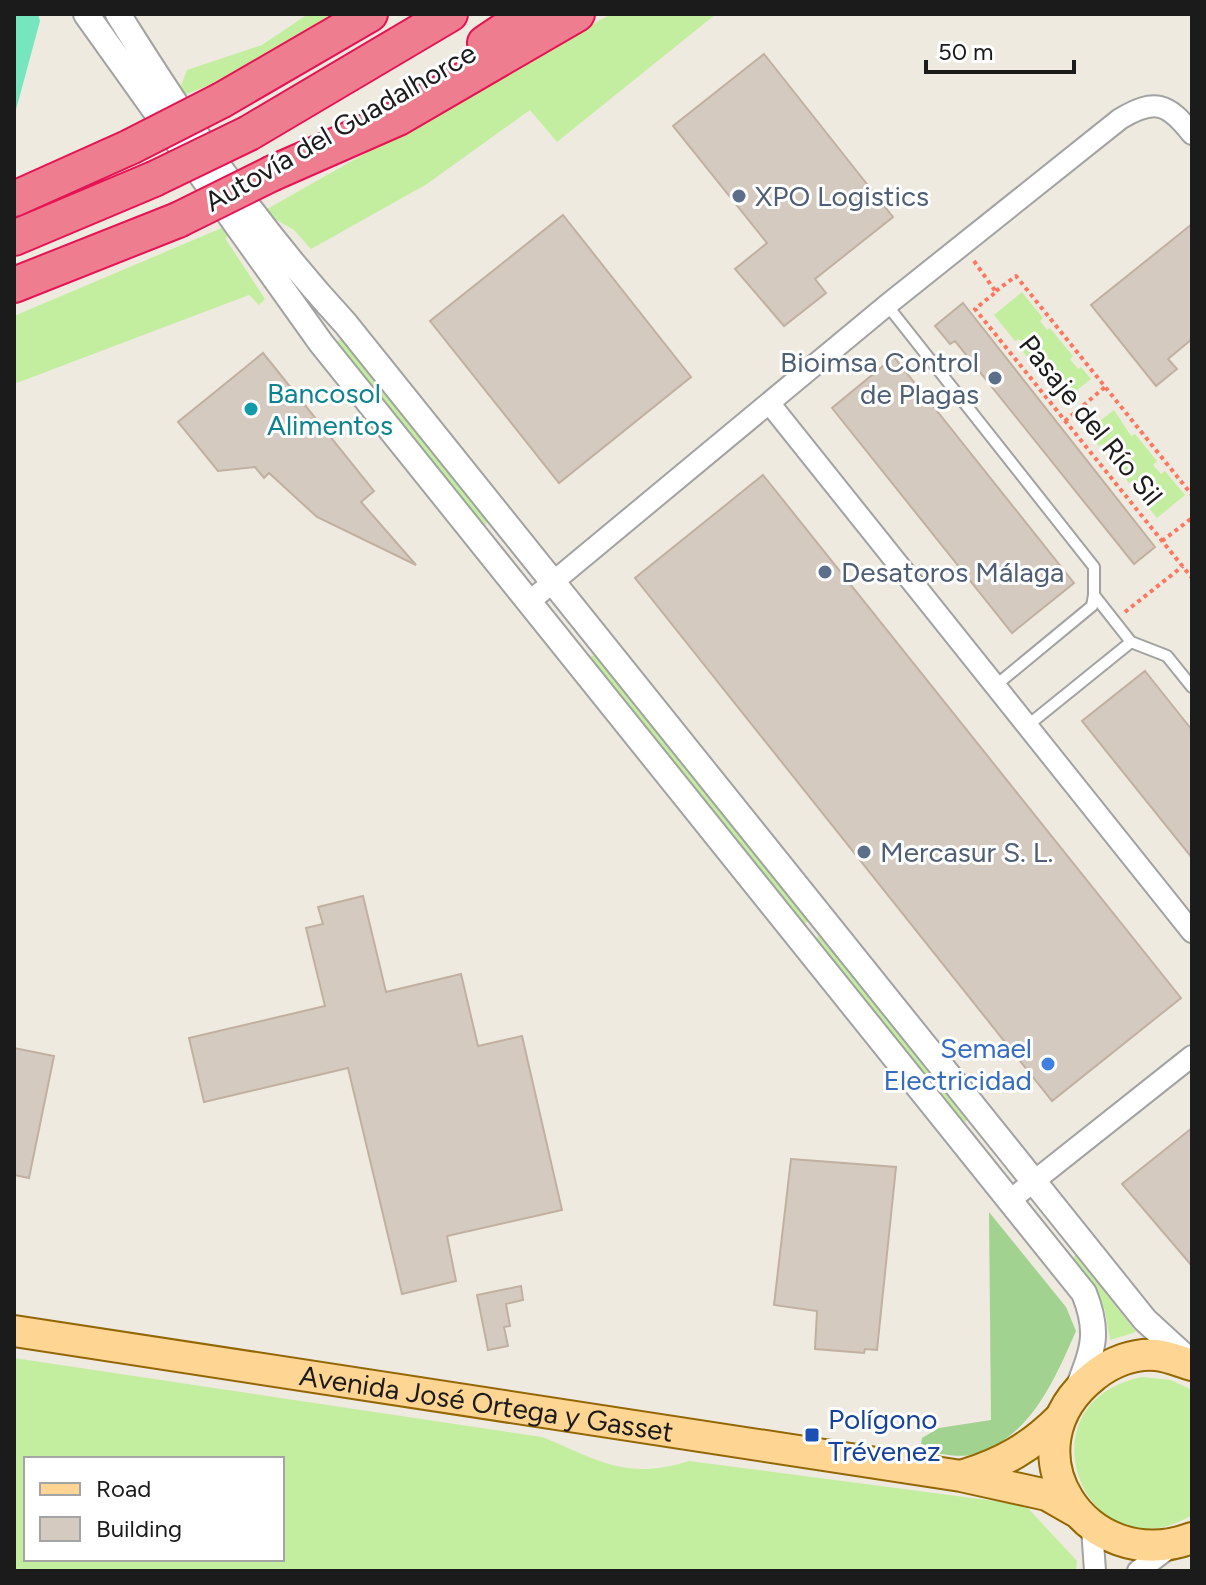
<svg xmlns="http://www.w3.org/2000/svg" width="1206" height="1585" viewBox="0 0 1206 1585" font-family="Figtree,sans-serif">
	<rect width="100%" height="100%" fill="#eeeadf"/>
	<path fill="#c3ee9f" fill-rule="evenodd" d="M 308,14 L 332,14 L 225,79 L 176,98 L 187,70 L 262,45 Z
		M 611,14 L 716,14 L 557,142 L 530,110 L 427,184 L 311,249 L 294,230 L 270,216 L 225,238 L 265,299 L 259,305 L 249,295 L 14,384 L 14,316 L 269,208 Z
		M 1022,292 L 1043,318 L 1040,321 L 1047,330 L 1050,328 L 1073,356 L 1070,359 L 1078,369 L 1081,367 L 1091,379 L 1063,401 L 1053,389 L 1057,386 L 1050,376 L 1045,379 L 1023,352 L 1026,348 L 1019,339 L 1015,341 L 994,315 Z
		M 342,338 L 488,522 L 483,526 L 336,343 Z
		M 1114,410 L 1131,436 L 1135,434 L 1157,461 L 1153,465 L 1161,474 L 1165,471 L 1185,495 L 1157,518 L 1137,493 L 1140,491 L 1133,481 L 1129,483 L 1107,455 L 1109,452 L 1102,444 L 1099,446 L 1087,431 Z
		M 594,654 L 808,921 L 802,926 L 589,659 Z
		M 820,935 L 967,1120 L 960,1125 L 812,941 Z
		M 1076,1255 L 1136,1332 L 1110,1340 L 1105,1310 L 1070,1260 Z
		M 14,1358 L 542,1437 C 599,1460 626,1481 689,1461 L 1025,1505 L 1077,1561 L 1076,1571 L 14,1571 ZM 26,1459 L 282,1459 L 282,1559 L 26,1559 Z
		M 1142,1377 L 1171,1380 L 1192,1390 L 1192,1515 C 1087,1579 1015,1403 1142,1377 Z"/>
	<path fill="#a1d290" d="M 989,1212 L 1066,1307 L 1076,1331 C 1054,1381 1029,1441 970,1455 C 956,1458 934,1452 920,1451 L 922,1438 L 939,1428 L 991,1420 Z"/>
	<path fill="#75e6be" d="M 14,14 L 38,14 L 40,21 L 14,117 Z"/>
	<path fill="#d5cabf" stroke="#c1b0a1" stroke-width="2" d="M 764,54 L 893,217 L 815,279 L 826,293 L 784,326 L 735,269 L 767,243 L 673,126 Z
		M 563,215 L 691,377 L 559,483 L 430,321 Z
		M 1192,224 L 1192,339 L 1168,359 L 1177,369 L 1156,386 L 1091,305 Z
		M 963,303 L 1155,547 L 1134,564 L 955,341 L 950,344 L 935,326 Z
		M 263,353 L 374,491 L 361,502 L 416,565 L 317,517 L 269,473 L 264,478 L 255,467 L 218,471 L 178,422 Z
		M 894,357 L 1074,583 L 1012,633 L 832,408 Z
		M 763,475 L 1181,998 L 1052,1101 L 635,578 Z
		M 1145,671 L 1192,730 L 1192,858 L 1082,721 Z
		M 363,896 L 386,992 L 461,974 L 478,1046 L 522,1036 L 562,1210 L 447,1236 L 456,1281 L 402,1294 L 348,1068 L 204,1102 L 189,1038 L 325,1006 L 306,928 L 323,924 L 318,907 Z
		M 14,1048 L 54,1056 L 29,1178 L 14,1175 Z
		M 1192,1128 L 1192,1266 L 1122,1184 Z
		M 791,1159 L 896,1167 L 877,1350 L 865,1349 L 864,1353 L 815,1349 L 817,1311 L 774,1305 Z
		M 521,1286 L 523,1300 L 506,1304 L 510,1326 L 504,1327 L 508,1346 L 488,1350 L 477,1295 Z"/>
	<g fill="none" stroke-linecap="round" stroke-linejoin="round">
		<defs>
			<path id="service" d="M 887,305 L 1094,567 L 1094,595 L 1131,642 L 1167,656 L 1192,687
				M 995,686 L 1092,606 L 1094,595
				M 1027,726 L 1131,642"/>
			<path id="minor" d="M 770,404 L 1192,932
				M 529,602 L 887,305 L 1120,119 C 1155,98 1168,103 1192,134
				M 1009,1201 L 1192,1056
				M 1092,1528 L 1095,1571
				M 1138,1571 L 1173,1545"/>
			<path id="tertiary" d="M 86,14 L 321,343 L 1084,1293 C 1100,1333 1093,1349 1078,1388
				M 118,14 C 186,123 258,229 345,323 L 1145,1320 L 1192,1363"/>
			<g id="primary">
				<path id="s1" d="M 14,1331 L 961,1476 L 1047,1495 L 1075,1511"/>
				<path d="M 1192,1365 C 1181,1362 1168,1356 1156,1355 C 1134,1353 1111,1362 1094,1376 C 1002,1448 1085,1578 1192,1538"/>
				<path d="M 964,1475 C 1003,1463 1031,1447 1060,1418"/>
			</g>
			<path id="motorway" d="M 485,43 L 528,14
				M 222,100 L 370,14
				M 249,133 L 450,14
				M 273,173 L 398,118 L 577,14
				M 14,199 L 130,147
				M 14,238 L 154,179
				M 14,285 L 178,220"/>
		</defs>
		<use href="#service" stroke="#a2a2a2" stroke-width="14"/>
		<use href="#minor" stroke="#a2a2a2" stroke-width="24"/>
		<use href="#tertiary" stroke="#a2a2a2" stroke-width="28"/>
		<use href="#primary" stroke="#936700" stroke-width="34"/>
		<use href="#motorway" stroke="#e61353" stroke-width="38"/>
		<path stroke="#ff7660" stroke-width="4" stroke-dasharray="4 4" stroke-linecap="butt" d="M 974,261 L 996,292 L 975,309 L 1192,578
			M 996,291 L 1016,276 L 1192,495
			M 1065,421 L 1105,387
			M 1162,541 L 1192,518
			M 1125,612 L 1183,566"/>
		<use href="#service" stroke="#fff" stroke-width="10"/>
		<use href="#minor" stroke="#fff" stroke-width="20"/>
		<use href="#tertiary" stroke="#fff" stroke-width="24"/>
		<use href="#primary" stroke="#ffd594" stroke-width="30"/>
		<use href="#motorway" stroke="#ee7e8f" stroke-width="34"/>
		<defs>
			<path id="motorway-bridge" d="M 130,147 L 222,100
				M 154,179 L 249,133
				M 178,220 L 273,173"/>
		</defs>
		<use href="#motorway-bridge" stroke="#e61353" stroke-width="38" stroke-linecap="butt"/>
		<use href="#motorway-bridge" stroke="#ee7e8f" stroke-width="34"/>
	</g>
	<g fill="#5c6f8a" stroke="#fff" stroke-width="3">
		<circle cx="739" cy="196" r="8"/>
		<circle cx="995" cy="378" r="8"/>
		<circle cx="825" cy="572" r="8"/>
		<circle cx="864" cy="852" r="8"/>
	</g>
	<circle fill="#0f9aa8" stroke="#fff" stroke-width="3" cx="251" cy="409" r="8"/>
	<circle fill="#3f7fe0" stroke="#fff" stroke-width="3" cx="1048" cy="1064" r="8"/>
	<rect fill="#1a4fb4" stroke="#fff" stroke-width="3" x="804" y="1427" width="16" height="16" rx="4"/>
	<g text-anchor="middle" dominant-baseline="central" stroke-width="6" stroke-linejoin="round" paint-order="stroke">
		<g font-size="28" fill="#1b1b1b" stroke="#fff">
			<text transform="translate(340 127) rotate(-30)">Autovía del Guadalhorce</text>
			<text transform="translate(1091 420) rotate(51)">Pasaje del Río Sil</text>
			<text stroke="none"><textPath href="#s1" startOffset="478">Avenida José Ortega y Gasset</textPath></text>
		</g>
		<g font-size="28" fill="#4e5e75" stroke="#fff" text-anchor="start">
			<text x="755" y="196">XPO Logistics</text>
			<text x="979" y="362" text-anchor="end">Bioimsa Control<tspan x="979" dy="32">de Plagas</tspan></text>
			<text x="841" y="572">Desatoros Málaga</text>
			<text x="880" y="852">Mercasur S. L.</text>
		</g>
		<g font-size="28" fill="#0d838f" stroke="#fff" text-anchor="start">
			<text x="267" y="393">Bancosol<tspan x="267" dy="32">Alimentos</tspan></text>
		</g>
		<g font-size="28" fill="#366cbe" stroke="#fff" text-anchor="end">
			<text x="1032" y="1048">Semael<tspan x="1032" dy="32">Electricidad</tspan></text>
		</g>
		<g font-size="28" fill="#164399" stroke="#fff" text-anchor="start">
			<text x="828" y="1419">Polígono<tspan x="828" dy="32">Trévenez</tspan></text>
		</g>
	</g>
	<rect width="1206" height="1585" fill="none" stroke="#1b1b1b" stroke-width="32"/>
	<rect x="24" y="1457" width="260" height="104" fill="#ffffff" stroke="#a4a4a4" stroke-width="2"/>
	<rect x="40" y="1483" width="40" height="12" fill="#ffd594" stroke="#a4a4a4" stroke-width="2"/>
	<text x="96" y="1497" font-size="24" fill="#1b1b1b">Road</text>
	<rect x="40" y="1517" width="40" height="24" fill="#d5cabf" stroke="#a4a4a4" stroke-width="2"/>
	<text x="96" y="1537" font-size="24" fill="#1b1b1b">Building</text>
	<path d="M926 60v12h148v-12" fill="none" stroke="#1b1b1b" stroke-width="4"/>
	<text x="938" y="60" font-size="24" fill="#1b1b1b" stroke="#ffffff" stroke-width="6" paint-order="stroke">50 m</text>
</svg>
